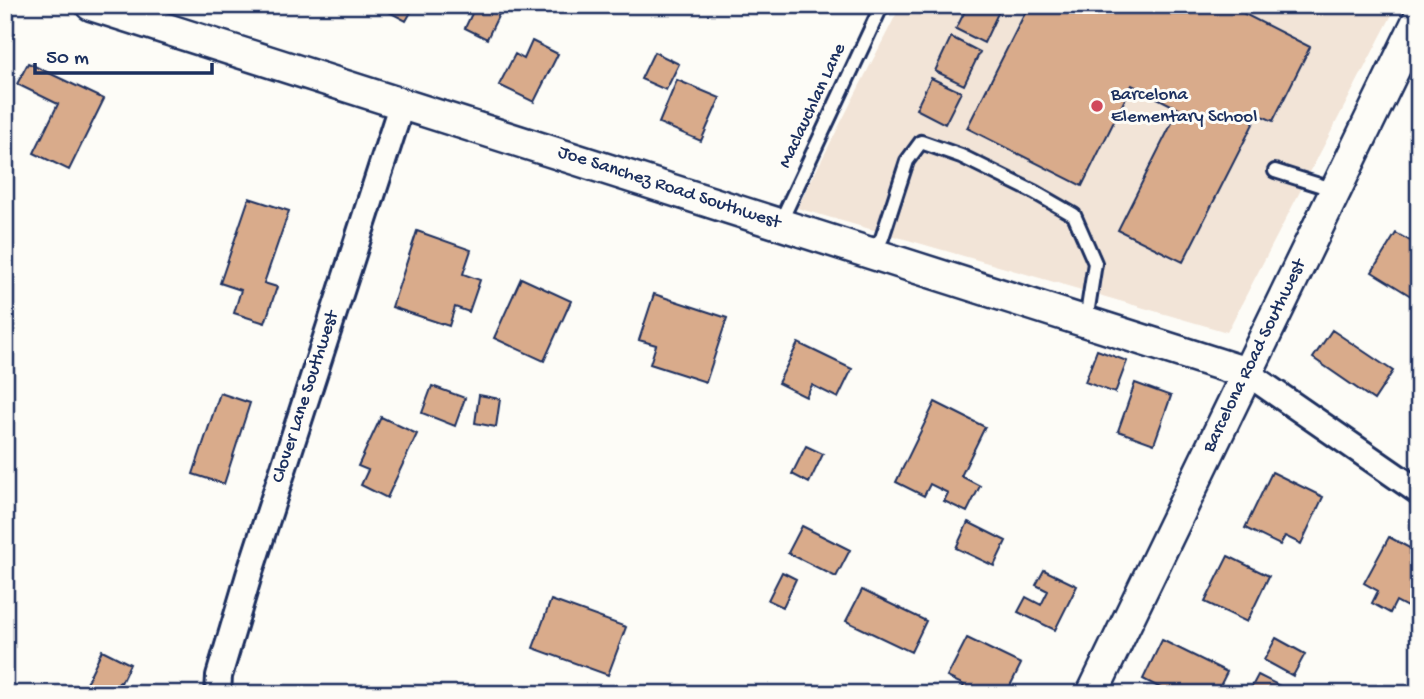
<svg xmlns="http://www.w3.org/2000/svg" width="1424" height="699" viewBox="0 0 1424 699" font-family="'Gochi Hand',sans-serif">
	<rect width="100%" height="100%" fill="#fdfcf7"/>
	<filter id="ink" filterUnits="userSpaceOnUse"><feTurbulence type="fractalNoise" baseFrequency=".0143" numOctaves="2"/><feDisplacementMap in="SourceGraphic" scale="14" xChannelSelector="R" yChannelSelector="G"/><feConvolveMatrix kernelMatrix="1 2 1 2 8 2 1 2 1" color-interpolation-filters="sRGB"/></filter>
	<g filter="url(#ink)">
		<path fill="#f2e4d7" d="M 901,5 L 1397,5 L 1227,332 L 797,208 Z"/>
		<path fill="#d9ab8b" stroke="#1b2f5e" stroke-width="2" d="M 376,5 L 415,5 L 406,21 Z
			M 476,5 L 485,5 L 500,12 L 487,39 L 465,28 Z
			M 968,5 L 988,5 L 999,11 L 984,43 L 956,29 Z
			M 1029,5 L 1227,5 L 1310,47 L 1273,121 L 1258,114 L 1183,262 L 1118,230 L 1179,109 L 1132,85 L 1082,186 L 967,128 Z
			M 951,37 L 980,52 L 964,85 L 935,71 Z
			M 532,41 L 558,54 L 534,102 L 499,85 L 515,54 L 524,59 Z
			M 654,52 L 679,64 L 666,90 L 641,79 Z
			M 28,63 L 104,99 L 69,170 L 34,153 L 58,104 L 17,84 Z
			M 931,78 L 961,92 L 945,124 L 916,109 Z
			M 677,80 L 720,98 L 701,141 L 659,123 Z
			M 249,198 L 289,211 L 264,283 L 277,287 L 265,323 L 234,313 L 241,290 L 220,283 Z
			M 417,231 L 471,250 L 463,274 L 480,280 L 469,312 L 455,307 L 449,326 L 392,307 Z
			M 1396,233 L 1419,246 L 1419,301 L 1372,272 Z
			M 521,278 L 571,301 L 544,361 L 494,338 Z
			M 654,294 L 727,318 L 706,382 L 650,364 L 656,345 L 639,340 Z
			M 1332,330 L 1393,371 L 1374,400 L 1313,358 Z
			M 798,343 L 852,369 L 838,398 L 812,385 L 806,397 L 778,383 Z
			M 1097,350 L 1127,361 L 1115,393 L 1085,382 Z
			M 1135,383 L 1171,396 L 1154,444 L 1118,431 Z
			M 432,386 L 465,398 L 455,426 L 422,413 Z
			M 220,393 L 250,403 L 224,484 L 193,474 Z
			M 479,395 L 500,399 L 496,427 L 475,423 Z
			M 935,402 L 985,427 L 961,476 L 980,486 L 967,512 L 944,501 L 948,493 L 930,484 L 924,496 L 896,482 Z
			M 381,417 L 417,434 L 387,498 L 361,485 L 368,470 L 358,466 Z
			M 806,446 L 823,454 L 809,483 L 792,474 Z
			M 1272,472 L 1323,497 L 1301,544 L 1285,536 L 1280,545 L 1245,528 Z
			M 968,522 L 1006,541 L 994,566 L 956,548 Z
			M 802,526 L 850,550 L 836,577 L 788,553 Z
			M 1389,537 L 1419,553 L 1417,560 L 1419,561 L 1419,591 L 1409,608 L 1396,601 L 1390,613 L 1372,603 L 1378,591 L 1364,583 Z
			M 1228,556 L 1269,576 L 1247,622 L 1205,602 Z
			M 1044,570 L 1077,586 L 1055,630 L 1018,612 L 1026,597 L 1041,605 L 1048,591 L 1036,585 Z
			M 782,572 L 796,579 L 783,607 L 768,600 Z
			M 862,590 L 926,621 L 911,652 L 846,621 Z
			M 551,600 L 626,627 L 608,675 L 533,648 Z
			M 967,638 L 1021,664 L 1006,694 L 960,694 L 964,685 L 947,677 Z
			M 1276,638 L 1305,654 L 1293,676 L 1264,660 Z
			M 1162,640 L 1227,672 L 1216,694 L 1172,694 L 1143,679 Z
			M 102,650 L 130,664 L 121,683 L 119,682 L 113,694 L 81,694 Z
			M 1258,675 L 1284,688 L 1281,694 L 1248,694 Z"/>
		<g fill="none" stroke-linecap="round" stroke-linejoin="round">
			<defs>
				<path id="service" d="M 1275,171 L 1335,190
					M 780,223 L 882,5
					M 870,252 L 882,238 L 907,161 L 921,142 L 961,156 L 1034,192 L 1074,215 L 1095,263 L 1086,321"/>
				<path id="minor" d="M 1247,373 L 1419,492
					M 218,694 L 219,676 L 249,575 L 402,103"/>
				<path id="tertiary" d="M 91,5 L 1247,373
					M 1092,694 L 1419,18"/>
			</defs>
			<use href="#service" stroke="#1b2f5e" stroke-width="18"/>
			<use href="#minor" stroke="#1b2f5e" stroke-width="30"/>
			<use href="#tertiary" stroke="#1b2f5e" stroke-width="35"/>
			<use href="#service" stroke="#fdfcf7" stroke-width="12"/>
			<use href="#minor" stroke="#fdfcf7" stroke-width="24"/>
			<use href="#tertiary" stroke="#fdfcf7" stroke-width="30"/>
		</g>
	</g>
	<circle fill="#d1495b" stroke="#fdfcf7" stroke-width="2.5" cx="1097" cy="106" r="7"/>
	<g text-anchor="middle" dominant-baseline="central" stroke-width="6" stroke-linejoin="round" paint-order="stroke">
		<g font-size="19" fill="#1b2f5e" stroke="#fdfcf7" text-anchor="start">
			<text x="1111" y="95">Barcelona<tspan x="1111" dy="22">Elementary School</tspan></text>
		</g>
		<g font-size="19" fill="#1b2f5e" stroke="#fdfcf7">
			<text transform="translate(813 106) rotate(-65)">Maclauchlan Lane</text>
			<text transform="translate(669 188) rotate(18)">Joe Sanchez Road Southwest</text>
			<text transform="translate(1255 356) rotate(-64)">Barcelona Road Southwest</text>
			<text transform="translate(306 397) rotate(-72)">Clover Lane Southwest</text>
		</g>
	</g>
	<rect width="1424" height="699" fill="none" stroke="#fdfcf7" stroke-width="28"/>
	<rect x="14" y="14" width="1396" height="671" fill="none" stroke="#1b2f5e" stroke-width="2.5" filter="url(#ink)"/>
	<path d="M35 63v10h177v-10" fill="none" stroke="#1b2f5e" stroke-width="3.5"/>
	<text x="46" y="63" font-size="21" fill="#1b2f5e" stroke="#fdfcf7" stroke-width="5" paint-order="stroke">50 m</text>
</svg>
